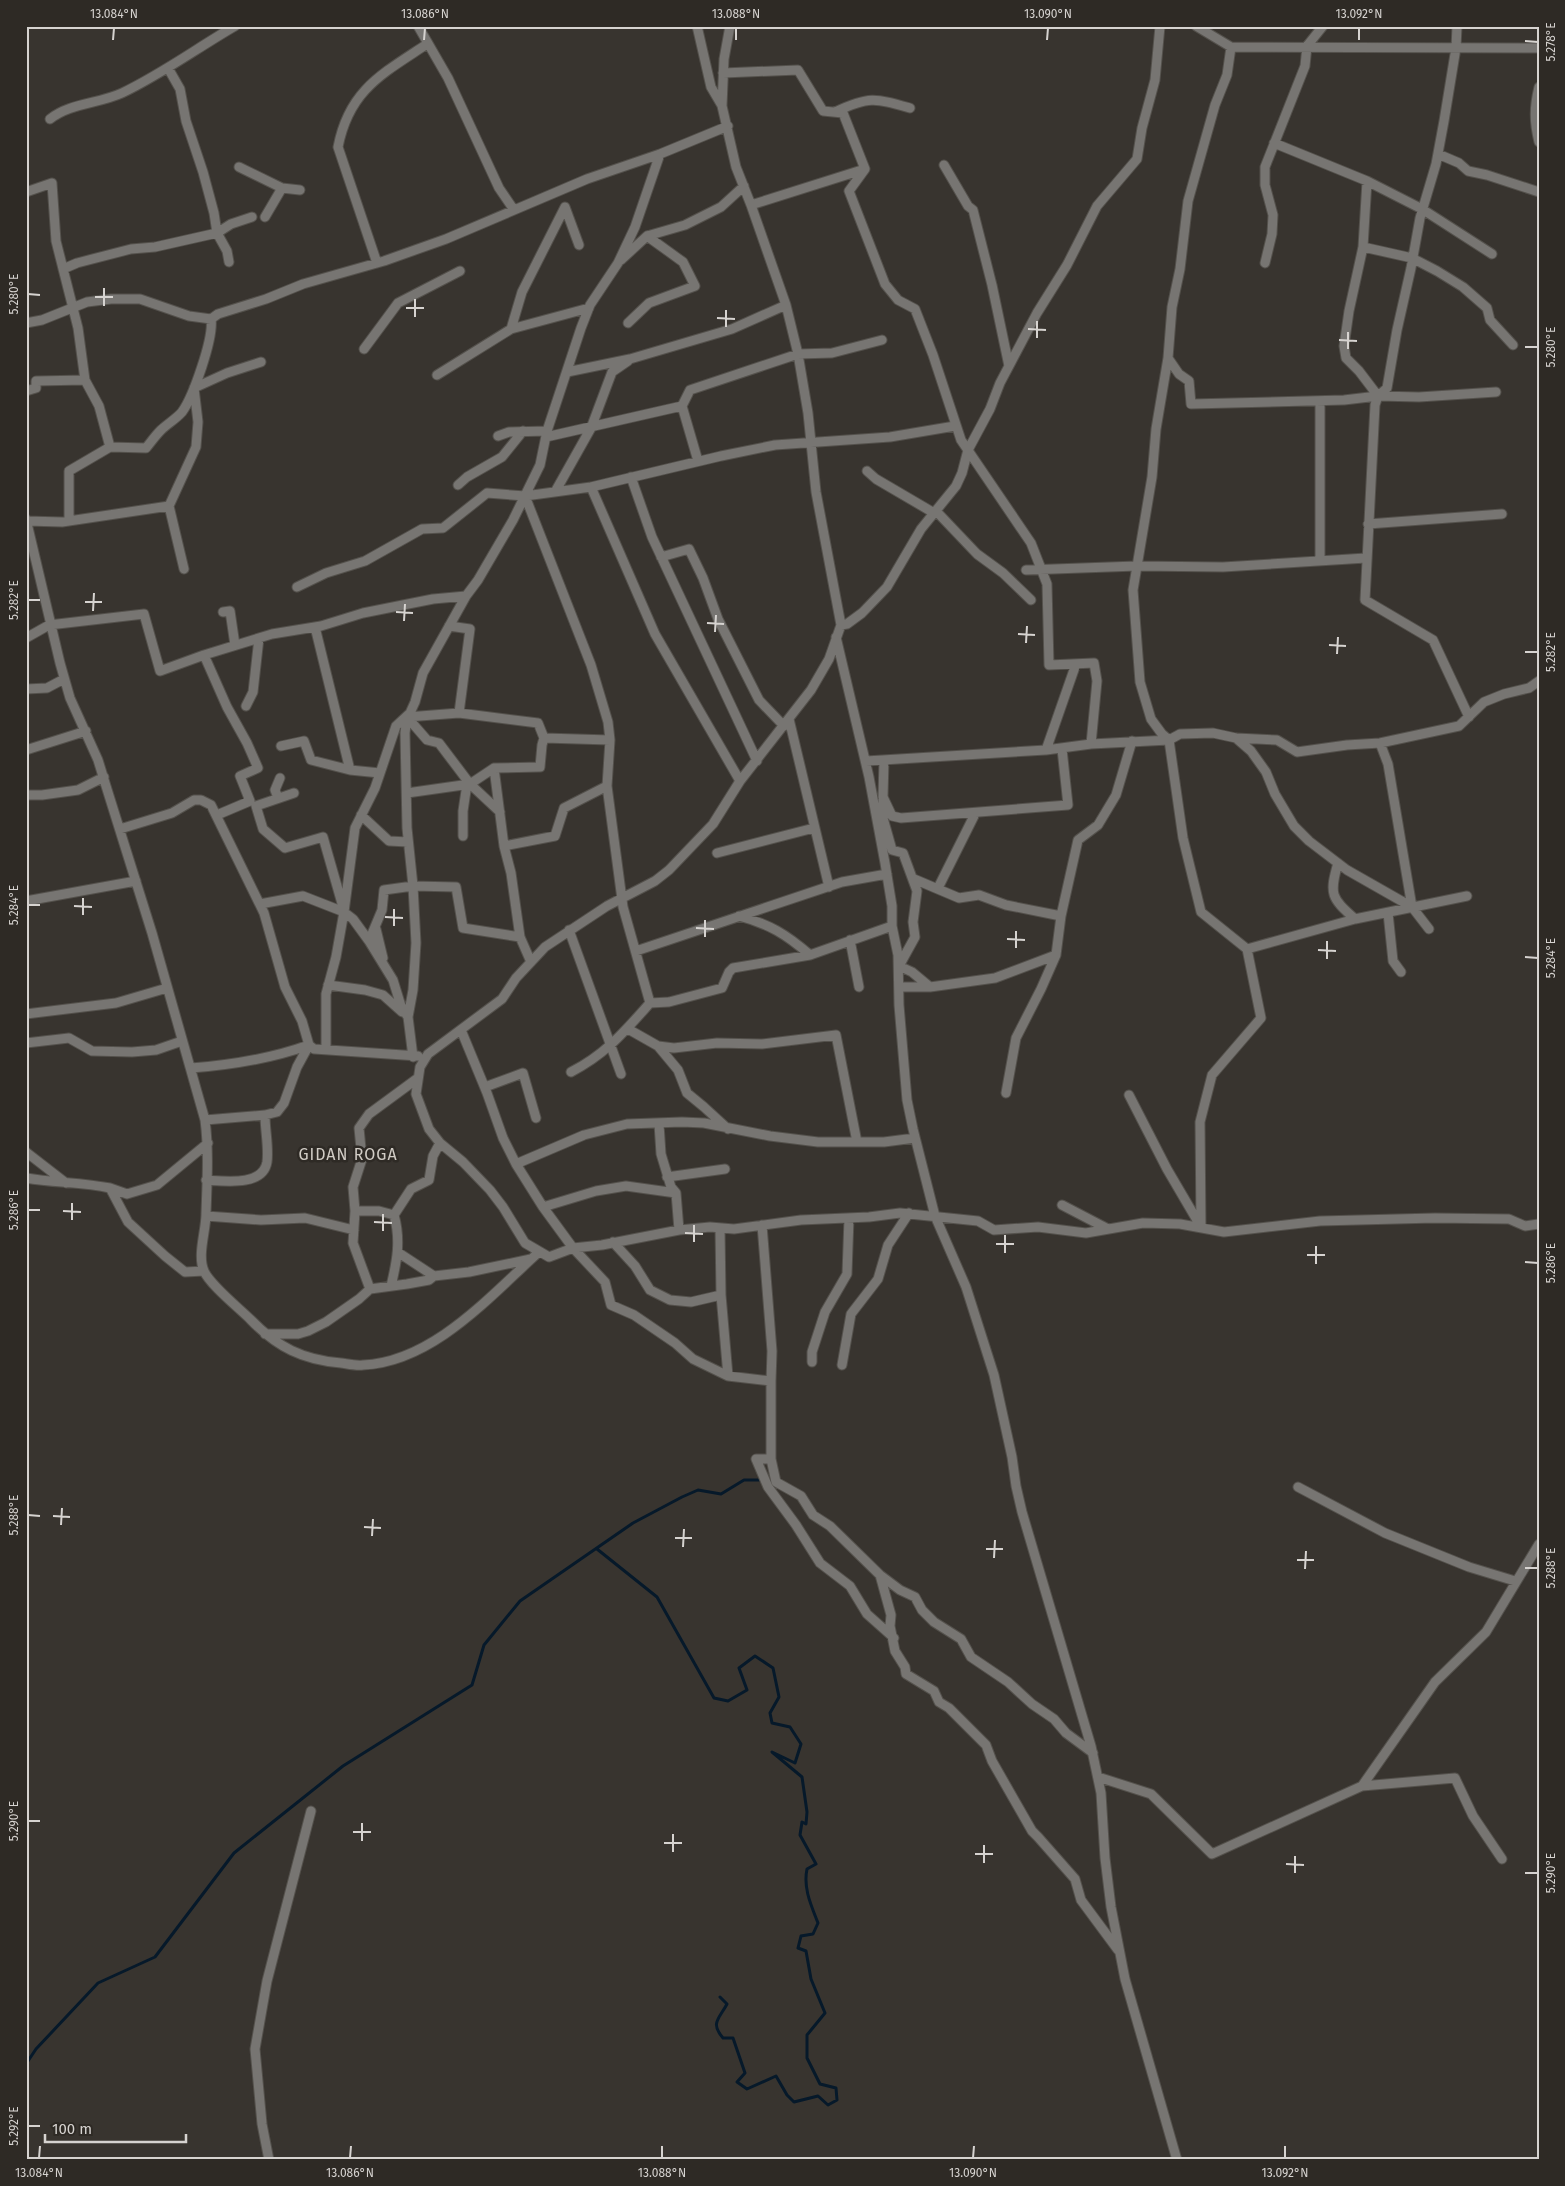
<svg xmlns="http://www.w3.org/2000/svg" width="1565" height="2186" viewBox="0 0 1565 2186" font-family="'Fira Sans',sans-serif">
	<rect width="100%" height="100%" fill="#38342f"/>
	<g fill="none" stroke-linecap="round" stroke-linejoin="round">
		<path stroke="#06192a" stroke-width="3" d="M 597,1549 L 657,1597 L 714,1698 L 728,1701 L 747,1690 L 739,1668 L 755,1656 L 773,1668 L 779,1697 L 770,1713 L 772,1723 L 790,1727 L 801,1744 L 795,1763 L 772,1752 L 802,1777 L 807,1812 L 806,1824 L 802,1822 L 800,1835 L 816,1864 L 807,1869 C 803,1888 811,1905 818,1923 L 813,1934 L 801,1936 L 798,1948 L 806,1951 L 811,1979 L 825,2013 L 807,2035 L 807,2058 L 820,2084 L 836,2088 L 837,2100 L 828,2105 L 818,2096 L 794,2102 L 787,2095 L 776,2076 L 747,2089 L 737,2082 L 745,2073 L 733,2038 L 723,2038 C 710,2023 719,2019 727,2004 L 720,1997
			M 26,2064 L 36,2049 L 98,1983 L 155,1957 L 234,1853 L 343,1766 L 472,1685 L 484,1645 L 520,1601 L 633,1523 L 682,1497 L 698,1490 L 721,1494 L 744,1480 L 761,1480"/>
		<defs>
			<path id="minor" d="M 418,26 L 448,78 L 499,188 L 514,210
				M 697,26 L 711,87 L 721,104
				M 730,26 L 724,59 L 722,106 L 736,167 L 751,205 L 786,305 L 798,354 L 808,413 L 816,492 L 841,625 L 829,659 L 811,690 L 740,781 L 713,824 L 669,870 L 655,881 L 607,906 L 545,947 L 516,978 L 502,999 L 428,1054 L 420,1067 L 416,1094 L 429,1129 L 440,1143 L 463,1162 L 490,1190 L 503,1207 L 525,1243 L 549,1257 L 573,1248 L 602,1245 L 679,1230 L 710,1227 L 734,1229 L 801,1220 L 869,1217 L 900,1213 L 978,1221 L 994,1230 L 1038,1227 L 1086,1233 L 1143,1223 L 1180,1224 L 1224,1232 L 1320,1221 L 1435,1218 L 1509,1219 L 1525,1226 L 1539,1224
				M 1196,26 L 1231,47 L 1539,48
				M 1457,26 L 1456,48 L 1444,121 L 1436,164 L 1420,218 L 1411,268 L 1397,330 L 1387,388 L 1378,396 L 1375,405 L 1365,600 L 1433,640 L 1469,717
				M 168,68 L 180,89 L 186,121 L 203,172 L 214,213 L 217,233 L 227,251 L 229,262
				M 723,73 L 798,70 L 823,111 L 843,113 L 865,169 L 849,191 L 885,284 L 898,300 L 915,309 L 933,355 L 961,440 L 1031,543 L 1047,584 L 1049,665 L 1094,663 L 1097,681 L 1091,744 L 1046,750 L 866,761
				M 1539,87 C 1534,107 1534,122 1539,142
				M 835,112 C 869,96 875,98 910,108
				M 50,119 C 70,103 98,104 122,93 C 162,74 197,48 235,26
				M 1274,143 L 1367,181 L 1422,209 L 1492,254
				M 1438,154 L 1459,163 L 1468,171 L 1487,175 L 1539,192
				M 944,165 L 968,206 L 973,210 L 992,285 L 1009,366
				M 239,167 L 282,188 L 300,190
				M 1367,181 L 1363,247 L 1349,311 L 1344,346 L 1346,358 L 1359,371 L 1378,396
				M 26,192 L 52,183 L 56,241 L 78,328 L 85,380
				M 751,205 L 865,169
				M 265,217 L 282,188
				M 647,236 L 685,225 L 721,207 L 744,186
				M 1363,247 L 1412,258 L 1437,271 L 1463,287 L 1487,308 L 1490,320 L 1513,345
				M 621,260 L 647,236 L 683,262 L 695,286 L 649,303 L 628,323
				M 377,263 L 338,147 C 349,90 382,74 427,44
				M 1265,263 L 1272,234 L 1273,215 L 1265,185 L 1265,167 L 1305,66 L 1307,46 L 1323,26
				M 63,269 L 77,263 L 131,249 L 155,247 L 217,233 L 231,224 L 252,217
				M 26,323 L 42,320 L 87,302 L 111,299 L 140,299 L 189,316 L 211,319 L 218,314 L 266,299 L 303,284 L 384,261 L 446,239 L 587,179 L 660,154 L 728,126
				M 511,329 L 589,308
				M 364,349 L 398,303 L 460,271
				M 1168,358 L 1172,307 L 1180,269 L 1188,201 L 1215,105 L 1227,75 L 1231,47
				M 567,372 L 630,359 L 732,329 L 786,305
				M 437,375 L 511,329 L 522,292 L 565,207 L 579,245
				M 26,391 L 36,388 L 36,381 L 85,380 L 99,406 L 110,447 L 69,471 L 69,520
				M 1496,392 L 1419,397 L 1378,396 L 1344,400 L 1191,404 L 1189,381 L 1179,374 L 1168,358 L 1156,429 L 1152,477 L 1133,590 L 1140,682 L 1151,719 L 1162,734 L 1169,740 L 1180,734 L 1213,733 L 1236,738 L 1277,740 L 1297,752 L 1347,745 L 1380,743 L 1459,726 L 1484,702 L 1504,694 L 1529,688 L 1539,681
				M 682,406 L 698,461
				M 498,436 L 509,432 L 547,431
				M 546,437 L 682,406 L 690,390 L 798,354 L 832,353 L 882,340
				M 110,447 L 146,448 C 151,442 155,436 161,430 C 167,424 176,419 182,412 C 193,397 214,338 211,319
				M 867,471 L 876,479 L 934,513
				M 631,477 L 652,537 L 757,761
				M 458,485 L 467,477 L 502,457 L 523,431
				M 591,487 L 655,634 L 740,781
				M 555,492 L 591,428 L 612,372 L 628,361
				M 525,496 L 591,665 L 608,722 L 610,740 L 607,786 L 623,907 L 650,1003
				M 169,506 L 196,447 L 198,422 L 194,388 L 227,373 L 261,362
				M 936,511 L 977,554 L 1003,573 L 1031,600
				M 26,519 L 60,663 L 70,698 L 98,760 L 106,786 L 152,933 L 205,1120 C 209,1151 207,1183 206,1214 C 206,1231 197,1255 204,1271 C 210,1285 239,1308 251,1320 C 277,1347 303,1360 341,1363 C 348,1364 356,1366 363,1365 C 433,1362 490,1296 539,1252
				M 27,521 L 62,522 L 169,506 L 184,569
				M 1368,524 L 1502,514
				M 661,557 L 689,549 L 703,578 L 718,619 L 759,700 L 784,726
				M 1320,560 L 1320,401
				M 1026,570 L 1137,566 L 1223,567 L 1366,558
				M 297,587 L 326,573 L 365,561 L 422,529 L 443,528 L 487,493 L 525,496 L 591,487 L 721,456 L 775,445 L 890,437 L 955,426
				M 223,612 L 230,611 L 235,645
				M 841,625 L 847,624 L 862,613 L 887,587 L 921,529 L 956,486 L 962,473 L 968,450 L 990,409 L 1000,383 L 1037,313 L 1067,265 L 1097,206 L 1137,159 L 1142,128 L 1155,80 L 1160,26
				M 449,626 L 470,629 L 459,713
				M 315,627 L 350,770
				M 836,637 L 869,777 L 885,863 L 892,906 L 892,926 L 898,955 L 899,1005 L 907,1100 L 913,1129 L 935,1216 L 966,1287 L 994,1375 L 1012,1457 L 1016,1486 L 1022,1512 L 1091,1746 L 1101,1793 L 1105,1858 L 1111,1907 L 1125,1979 L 1177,2160
				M 26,638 L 49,625 L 144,614 L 160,671 L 204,655 L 272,634 L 321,626 L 363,613 L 433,599 L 466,596
				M 204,655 L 227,707 L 247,743 L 258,768 L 240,776 L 250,801 L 217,815
				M 26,689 L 47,688 L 64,679
				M 246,706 L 253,692 L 259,638
				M 407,717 L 405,733 L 407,828 L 413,886 L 416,943 L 413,990 L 408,1017 L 413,1057
				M 407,717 L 459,713 L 538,723 L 544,738
				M 407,717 L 427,740 L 439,743 L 470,784 L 500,812
				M 789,719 L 829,887
				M 1236,738 L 1251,751 L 1266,772 L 1275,794 L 1294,826 L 1309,841 L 1347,870 L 1412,907 L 1429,929
				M 1380,743 L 1388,764 L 1412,907
				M 1091,744 L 1169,740 L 1183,838 L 1201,912 L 1247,949 L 1261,1018 L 1212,1075 L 1200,1122 L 1201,1227
				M 281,746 L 304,741 L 311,760 L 350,770 L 380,773
				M 26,750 L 86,731
				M 1046,750 L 1076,664
				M 884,760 L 883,797 L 892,816 L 901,818 L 1068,805 L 1062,749
				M 494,768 L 504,846 L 511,873 L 520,937 L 531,962
				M 294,793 L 256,806 L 263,829 L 285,848 L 323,837 L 343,907
				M 407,793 L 470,784 L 494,768 L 540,767 L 542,745 L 544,738 L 610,740
				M 26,795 L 42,795 L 78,790 L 104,777
				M 278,798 L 275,790 L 280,778
				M 883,799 L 883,818 L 892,850 L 903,853 L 917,891 L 913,922 L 915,937 L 899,966 L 912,972 L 930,987
				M 361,815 L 389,841 L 408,842
				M 120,829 L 172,813 L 194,800 L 201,800 L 211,805 L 264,913 L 285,987 L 302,1021 L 309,1045 L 297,1067 L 284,1103 L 277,1112 L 265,1115 C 265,1131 269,1147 267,1162 C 263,1187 223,1181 206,1180
				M 463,836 L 463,811 L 467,784
				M 504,846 L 555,836 L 564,808 L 607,786
				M 717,853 L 814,828
				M 1338,863 C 1329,894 1331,898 1355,919
				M 914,879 L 959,898 L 979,895 L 1006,905 L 1061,916
				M 938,888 L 975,814
				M 26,901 L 136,881
				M 260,904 L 303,896 L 344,912 L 353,919 L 369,941 L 393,980 L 401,1006 L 408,1017
				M 1388,913 L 1393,961 L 1401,972
				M 739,916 C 769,924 786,934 810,955
				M 376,929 L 383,958
				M 569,930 L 621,1074
				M 850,940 L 859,987
				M 369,941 L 382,910 L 384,890 L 413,886 L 456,887 L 463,928 L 520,937
				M 1247,949 L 1355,919 L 1467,896
				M 636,951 L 842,882 L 887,874
				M 328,985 L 365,990 L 383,995 L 402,1012
				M 899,987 L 930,987 L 995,978 L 1056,955
				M 26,1014 L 116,1003 L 167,988
				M 628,1029 L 658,1046 L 674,1048 L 717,1043 L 762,1044 L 836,1035 L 857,1142
				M 461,1030 L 487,1093 L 503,1138 L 516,1164 L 543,1207 L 573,1248 L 605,1282 L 611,1305 L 634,1315 L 675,1343 L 693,1359 L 728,1376 L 771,1381 L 771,1459
				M 26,1043 L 69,1038 L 92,1051 L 132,1052 L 156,1050 L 182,1041
				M 658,1046 L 678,1070 L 687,1093 L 704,1107 L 728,1129
				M 326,1049 L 326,994 L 336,957 L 344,912 L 355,828 L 375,788 L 396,726 L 410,713 L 415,702 L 423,673 L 466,596 L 478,580 L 513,520 L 540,465 L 547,431 L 581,328 L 590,305 L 618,263 L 635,227 L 660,154
				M 191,1068 C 232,1065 270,1059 309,1045 L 314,1049 L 418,1056
				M 571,1072 C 606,1054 624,1032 650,1003 L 669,1002 L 722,988 L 729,972 L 733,968 L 810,955 L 892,926
				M 485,1087 L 523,1073 L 536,1118
				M 1006,1093 L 1016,1038 L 1041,989 L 1056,955 L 1061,916 L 1078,840 L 1098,825 L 1116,795 L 1132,741
				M 1129,1095 L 1167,1169 L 1201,1227
				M 205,1120 L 265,1115
				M 659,1124 L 661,1154 L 671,1187 L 676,1193 L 679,1230
				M 26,1152 L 66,1183
				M 516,1164 L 584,1135 L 627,1124 L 682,1122 L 704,1123 L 770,1136 L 818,1142 L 884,1142 L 915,1138
				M 667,1177 L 725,1169
				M 26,1178 C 54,1183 82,1182 110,1188 L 128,1222 L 165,1256 L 185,1272 L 204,1271
				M 110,1188 L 127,1194 L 157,1185 L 208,1143
				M 1062,1205 L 1108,1229
				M 543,1207 L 596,1191 L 626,1186 L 676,1193
				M 355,1211 L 379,1211 L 394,1215
				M 206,1216 L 261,1220 L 305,1218 L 354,1230
				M 762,1225 L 772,1351 L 771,1381
				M 613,1242 L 635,1266 L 650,1290 L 670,1300 L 691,1302 L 721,1295 L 720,1229
				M 399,1253 L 434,1276
				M 391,1286 C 397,1261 401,1240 394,1215 L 411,1189 L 429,1180 L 433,1156 L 440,1143
				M 370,1289 L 353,1243 L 355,1211 L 353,1187 L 362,1159 L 359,1128 L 369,1114 L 418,1078
				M 721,1295 L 728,1376
				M 265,1334 L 298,1334 L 308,1331 L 326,1322 L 359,1299 L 370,1289 L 407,1284 L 429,1280 L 434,1276 L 469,1272 L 531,1259
				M 812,1362 L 812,1352 L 825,1312 L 847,1274 L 849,1218
				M 842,1365 L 851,1314 L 878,1279 L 888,1245 L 909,1213
				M 1298,1487 L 1385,1533 L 1469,1567 L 1515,1581
				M 880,1575 L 891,1615 L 890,1626 L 895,1651 L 905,1667 L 906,1674 L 934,1691 L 939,1702 L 949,1708 L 986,1745 L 992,1761 L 1032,1831 L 1038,1837 L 1075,1879 L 1081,1900 L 1118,1950
				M 894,1638 L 867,1614 L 850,1586 L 820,1563 L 796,1525 L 768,1487 L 756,1459 L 771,1459 L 776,1482 L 801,1496 L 813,1515 L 830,1526 L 880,1575 L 900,1590 L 915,1597 L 922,1610 L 934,1622 L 961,1639 L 971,1657 L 1008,1682 L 1032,1704 L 1054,1719 L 1066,1733 L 1093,1753
				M 1098,1777 L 1151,1794 L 1212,1854 L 1362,1786 L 1435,1682 L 1486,1632 L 1539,1544
				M 1362,1786 L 1455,1778 L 1473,1816 L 1502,1859
				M 269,2160 L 262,2124 L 255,2049 L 267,1981 L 311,1811"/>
		</defs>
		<use href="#minor" stroke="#54514c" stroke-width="11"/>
		<use href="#minor" stroke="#777572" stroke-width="9"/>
	</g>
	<path fill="none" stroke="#d6d3d0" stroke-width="2" d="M 113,40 L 114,28M 424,40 L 425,28M 736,40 L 736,28M 1047,40 L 1048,28M 1359,40 L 1359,28M 1525,41 L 1538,42M 28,294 L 40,295M 95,297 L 113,297M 104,306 L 104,288M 406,308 L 424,308M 415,317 L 415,299M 717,318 L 735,319M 726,327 L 726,310M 1028,329 L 1046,330M 1037,338 L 1037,321M 1339,340 L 1357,341M 1525,347 L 1538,347M 1348,349 L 1348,332M 28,600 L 40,600M 85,602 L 102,602M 93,611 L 94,593M 396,612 L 413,613M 404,621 L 405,604M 707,623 L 724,624M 715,632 L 716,615M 1018,634 L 1035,635M 1026,643 L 1027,626M 1329,645 L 1346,646M 1525,652 L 1538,652M 1337,654 L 1338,637M 28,905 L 40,905M 74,906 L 92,907M 83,915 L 83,898M 385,917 L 403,918M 394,926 L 394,909M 696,928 L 714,929M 705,937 L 705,920M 1007,939 L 1025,940M 1016,948 L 1016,931M 1318,950 L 1336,951M 1525,957 L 1538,958M 1327,959 L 1327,941M 28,1210 L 40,1210M 63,1211 L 81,1212M 72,1220 L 72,1203M 374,1222 L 392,1223M 383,1231 L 383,1214M 685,1233 L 703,1234M 694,1242 L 694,1225M 996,1244 L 1014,1244M 1005,1253 L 1005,1235M 1307,1255 L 1325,1255M 1525,1262 L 1538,1263M 1316,1264 L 1316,1246M 28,1515 L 40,1516M 53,1516 L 70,1517M 61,1525 L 62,1508M 364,1527 L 381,1528M 372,1536 L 373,1519M 675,1538 L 692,1538M 683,1547 L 684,1529M 986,1549 L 1003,1549M 994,1558 L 995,1540M 1297,1560 L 1314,1560M 1525,1568 L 1538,1568M 1305,1569 L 1306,1551M 28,1821 L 40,1821M 353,1832 L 371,1832M 362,1841 L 362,1823M 664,1843 L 682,1843M 673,1852 L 673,1834M 975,1854 L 993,1854M 984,1863 L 984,1845M 1286,1864 L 1304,1865M 1295,1873 L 1295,1856M 1525,1873 L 1538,1873M 28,2126 L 40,2126M 39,2158 L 40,2146M 350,2158 L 351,2146M 662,2158 L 662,2146M 973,2158 L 974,2146M 1285,2158 L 1285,2146"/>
	<g text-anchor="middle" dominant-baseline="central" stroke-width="5" stroke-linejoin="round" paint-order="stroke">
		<g font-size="16" letter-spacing="1" fill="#d1ccc5" stroke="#2e2a25">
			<text x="348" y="1154">GIDAN ROGA</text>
		</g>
	</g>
	<rect width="1565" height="2186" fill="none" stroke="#2e2a25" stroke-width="55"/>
	<path d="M45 2134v8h141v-8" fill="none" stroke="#d6d3d0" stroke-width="2.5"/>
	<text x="52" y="2134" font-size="15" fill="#d6d3d0" stroke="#2e2a25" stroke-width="4" paint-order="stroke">100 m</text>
	<rect x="28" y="28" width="1510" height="2130" fill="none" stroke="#d6d3d0" stroke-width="2"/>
	<g font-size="12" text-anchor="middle" fill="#d6d3d0">
		<text x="114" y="18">13.084°N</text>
		<text x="425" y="18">13.086°N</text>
		<text x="736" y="18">13.088°N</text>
		<text x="1048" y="18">13.090°N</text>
		<text x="1359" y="18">13.092°N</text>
		<text transform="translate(1551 42) rotate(-90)" y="4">5.278°E</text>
		<text transform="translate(14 294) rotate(-90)" y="4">5.280°E</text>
		<text transform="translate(1551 347) rotate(-90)" y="4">5.280°E</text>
		<text transform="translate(14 600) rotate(-90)" y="4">5.282°E</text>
		<text transform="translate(1551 652) rotate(-90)" y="4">5.282°E</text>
		<text transform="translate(14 905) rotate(-90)" y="4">5.284°E</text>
		<text transform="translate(1551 958) rotate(-90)" y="4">5.284°E</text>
		<text transform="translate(14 1210) rotate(-90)" y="4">5.286°E</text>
		<text transform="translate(1551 1263) rotate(-90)" y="4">5.286°E</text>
		<text transform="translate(14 1515) rotate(-90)" y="4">5.288°E</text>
		<text transform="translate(1551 1568) rotate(-90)" y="4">5.288°E</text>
		<text transform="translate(14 1821) rotate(-90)" y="4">5.290°E</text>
		<text transform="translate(1551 1873) rotate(-90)" y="4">5.290°E</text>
		<text transform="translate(14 2126) rotate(-90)" y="4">5.292°E</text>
		<text x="39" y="2177">13.084°N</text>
		<text x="350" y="2177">13.086°N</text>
		<text x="662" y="2177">13.088°N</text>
		<text x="973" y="2177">13.090°N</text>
		<text x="1285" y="2177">13.092°N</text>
	</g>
</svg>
